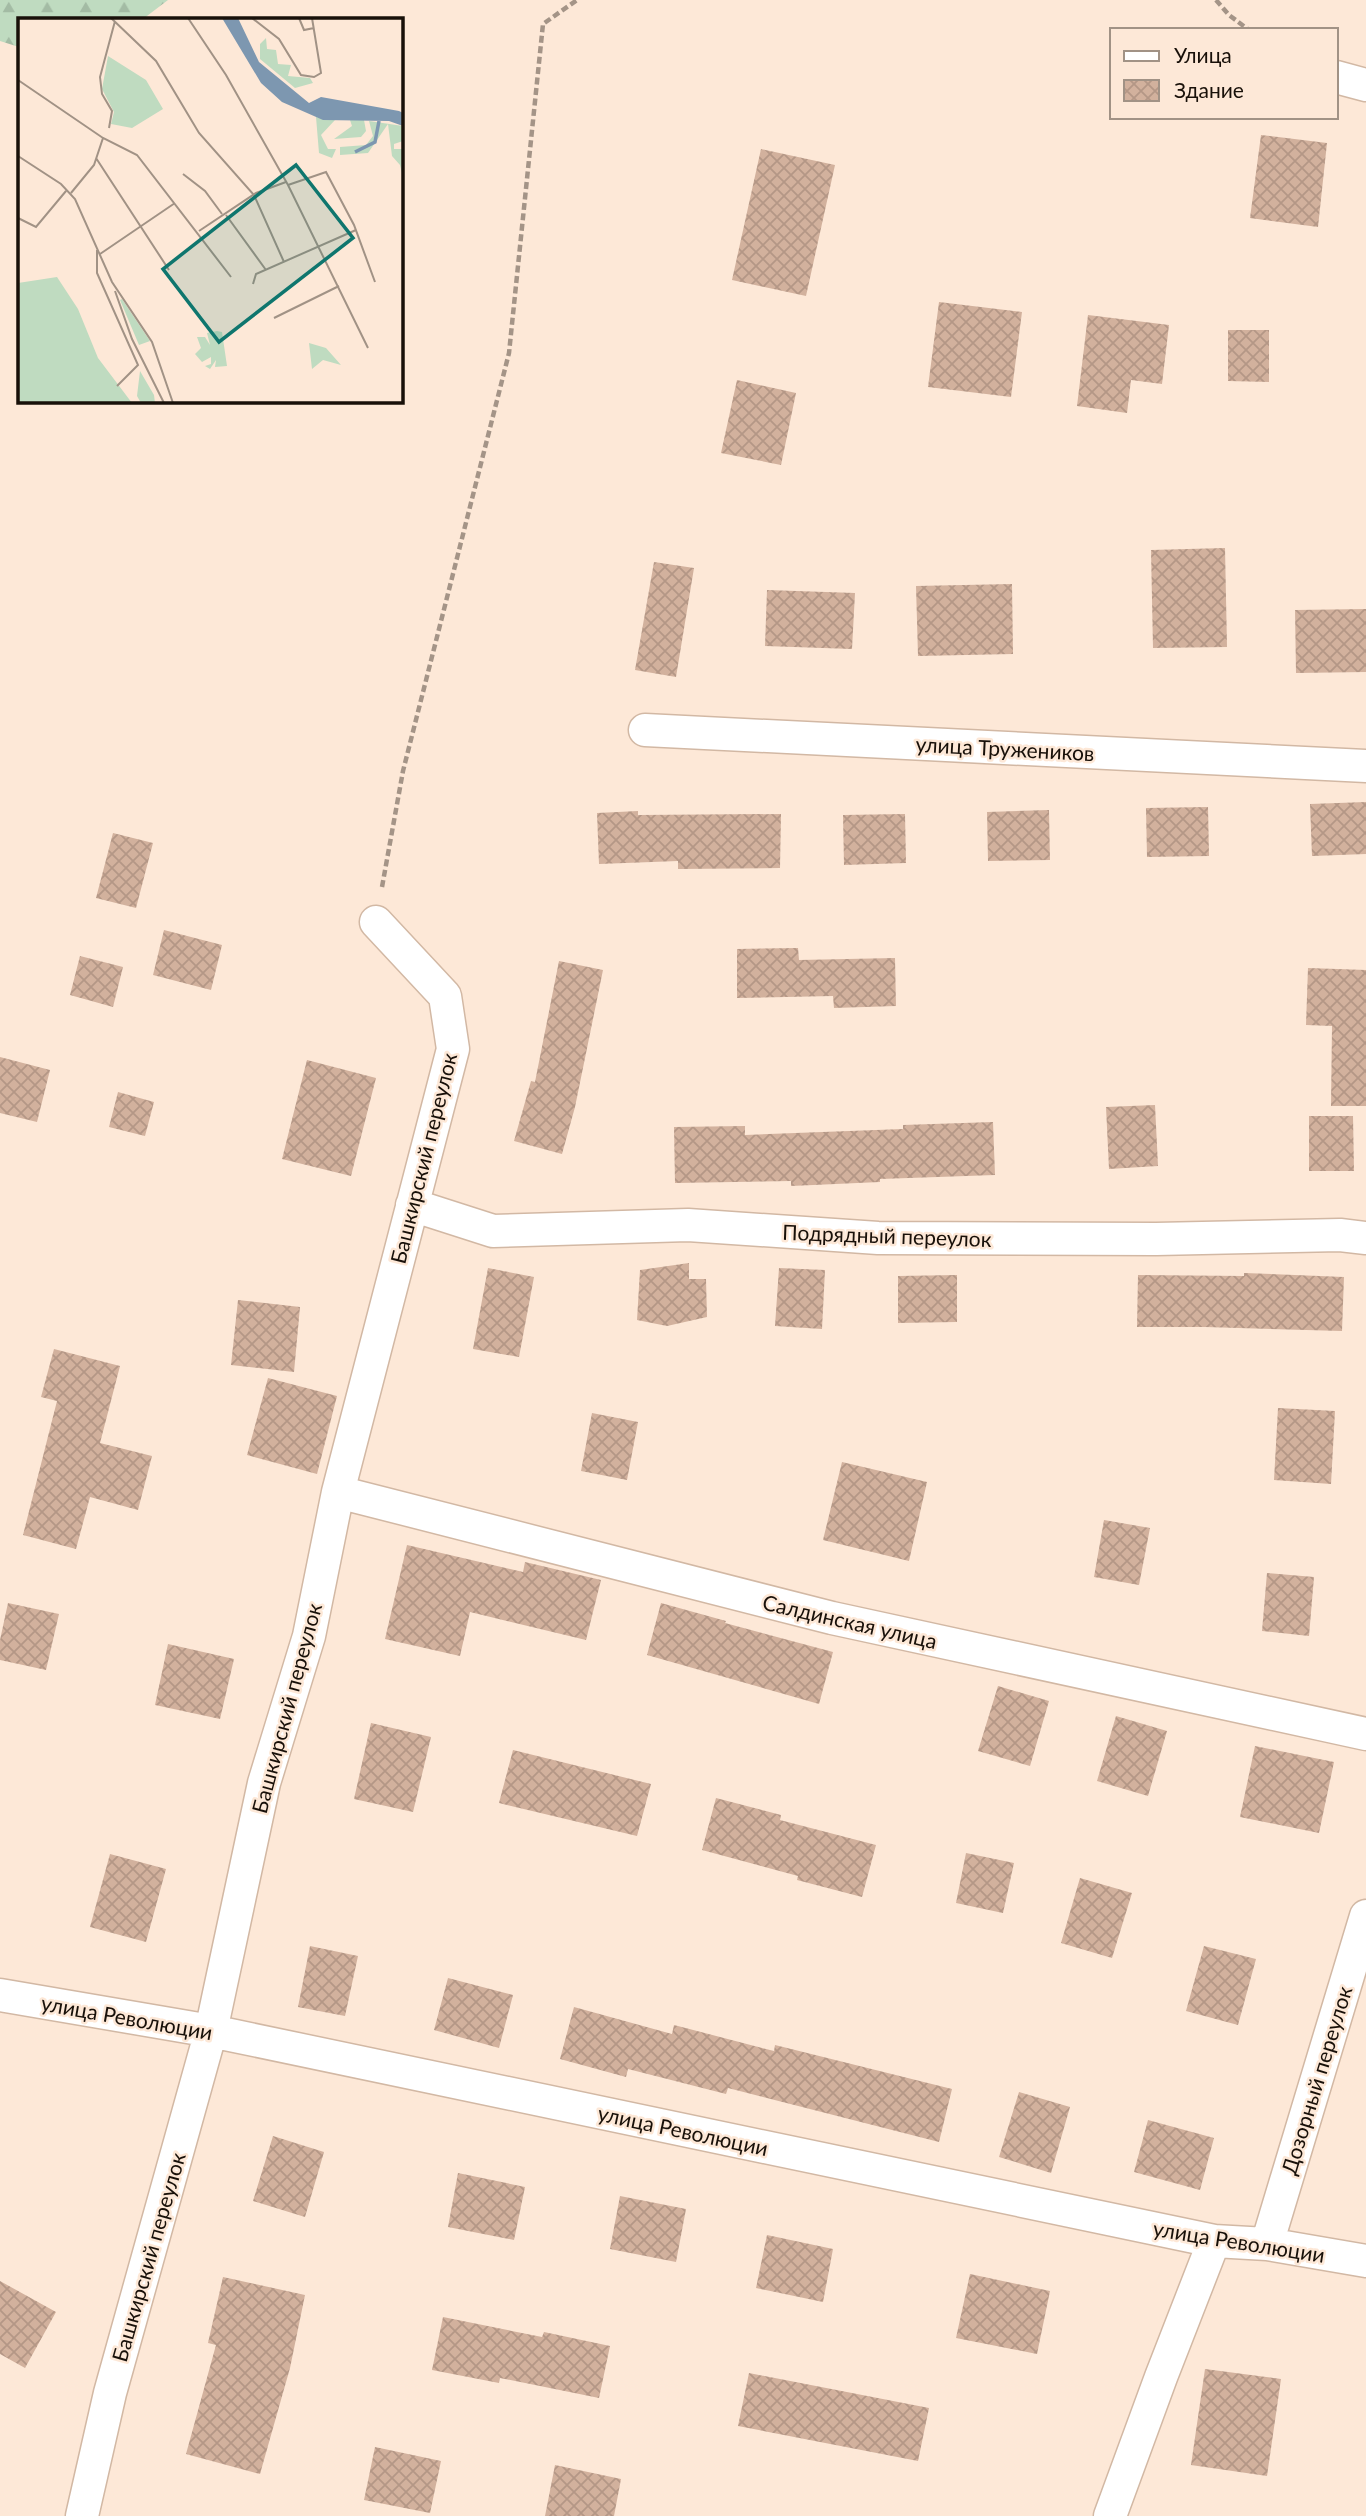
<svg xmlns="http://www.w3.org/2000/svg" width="1366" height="2516" viewBox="0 0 1366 2516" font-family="Lato,sans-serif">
	<defs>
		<pattern id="forest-firs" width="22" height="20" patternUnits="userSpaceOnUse" patternTransform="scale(1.75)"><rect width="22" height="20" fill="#bfdbc0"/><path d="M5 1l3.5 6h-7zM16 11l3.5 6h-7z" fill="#a3bba4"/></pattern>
		<pattern id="building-cross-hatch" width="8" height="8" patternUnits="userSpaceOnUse" patternTransform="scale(1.75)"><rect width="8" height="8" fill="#d2b19d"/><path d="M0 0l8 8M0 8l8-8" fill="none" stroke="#b49786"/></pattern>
	</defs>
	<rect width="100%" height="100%" fill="#fde8d7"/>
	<path fill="url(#forest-firs)" d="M 0,0 L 168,0 L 143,19 L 19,19 L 19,47 L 0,41 Z"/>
	<path fill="url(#building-cross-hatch)" d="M 1261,135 L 1327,143 L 1318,227 L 1250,218 Z
		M 761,149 L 835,165 L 806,296 L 732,280 Z
		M 939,302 L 1022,312 L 1011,397 L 928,387 Z
		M 1088,315 L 1169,325 L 1162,384 L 1131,380 L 1127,413 L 1077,406 Z
		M 1228,330 L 1269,330 L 1269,382 L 1228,381 Z
		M 737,380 L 796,393 L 781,465 L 721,453 Z
		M 1225,548 L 1227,647 L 1153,648 L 1151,550 Z
		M 654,562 L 694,568 L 676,677 L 635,670 Z
		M 1012,584 L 1013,654 L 918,656 L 916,586 Z
		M 767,590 L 855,593 L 852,649 L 765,646 Z
		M 1366,609 L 1366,672 L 1296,673 L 1295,610 Z
		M 1366,802 L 1366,854 L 1312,856 L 1310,804 Z
		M 1208,807 L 1209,856 L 1147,857 L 1146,808 Z
		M 1049,810 L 1050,860 L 988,861 L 987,812 Z
		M 638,811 L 638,815 L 781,814 L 780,868 L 678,869 L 678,861 L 599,864 L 597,813 Z
		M 905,814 L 906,863 L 844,865 L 843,815 Z
		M 113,833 L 153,843 L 136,908 L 96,898 Z
		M 164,930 L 222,945 L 211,990 L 153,975 Z
		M 798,948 L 799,960 L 895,958 L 896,1006 L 834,1008 L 833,996 L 737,998 L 737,949 Z
		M 80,956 L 123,967 L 113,1007 L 70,995 Z
		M 559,961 L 603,970 L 575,1107 L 562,1154 L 514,1141 L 531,1081 L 535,1082 Z
		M 1308,968 L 1366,970 L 1366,1106 L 1331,1106 L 1332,1026 L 1306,1025 Z
		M 0,1057 L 50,1070 L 37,1122 L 0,1113 Z
		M 307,1060 L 376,1078 L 351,1176 L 282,1159 Z
		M 118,1092 L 154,1102 L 145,1136 L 109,1127 Z
		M 1155,1105 L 1158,1166 L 1109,1169 L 1106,1107 Z
		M 1309,1116 L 1353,1116 L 1354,1171 L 1309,1171 Z
		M 993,1122 L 995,1175 L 880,1179 L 880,1182 L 791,1186 L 791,1181 L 675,1183 L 674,1127 L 745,1126 L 745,1135 L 903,1129 L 903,1125 Z
		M 689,1263 L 689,1279 L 706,1279 L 707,1317 L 667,1326 L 637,1320 L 640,1270 Z
		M 488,1268 L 534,1277 L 519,1357 L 473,1349 Z
		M 779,1268 L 825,1270 L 822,1329 L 775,1326 Z
		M 1244,1273 L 1344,1277 L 1342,1331 L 1205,1327 L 1137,1327 L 1138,1275 L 1244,1276 Z
		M 957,1275 L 957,1322 L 898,1323 L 898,1276 Z
		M 238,1300 L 300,1307 L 294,1372 L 231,1365 Z
		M 54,1349 L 120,1366 L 100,1443 L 152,1456 L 138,1510 L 90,1497 L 76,1549 L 23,1535 L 57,1401 L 41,1397 Z
		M 268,1378 L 337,1396 L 317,1474 L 247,1455 Z
		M 1278,1408 L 1335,1411 L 1331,1484 L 1274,1480 Z
		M 592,1413 L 638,1422 L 627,1480 L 581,1471 Z
		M 842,1462 L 927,1482 L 909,1561 L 823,1540 Z
		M 1104,1520 L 1150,1528 L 1139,1585 L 1094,1577 Z
		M 407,1545 L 523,1572 L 525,1562 L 601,1580 L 586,1640 L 470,1612 L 460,1656 L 385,1639 Z
		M 1267,1573 L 1314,1577 L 1309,1636 L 1262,1631 Z
		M 8,1603 L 59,1614 L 46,1670 L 0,1660 L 0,1640 Z
		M 661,1603 L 726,1621 L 725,1623 L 833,1652 L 819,1704 L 647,1655 Z
		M 168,1644 L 234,1659 L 220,1719 L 155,1705 Z
		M 998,1686 L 1049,1701 L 1030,1766 L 978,1751 Z
		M 1116,1716 L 1167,1731 L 1148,1796 L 1097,1781 Z
		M 371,1723 L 431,1737 L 413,1812 L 354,1799 Z
		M 1255,1746 L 1334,1762 L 1319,1833 L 1240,1817 Z
		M 513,1750 L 651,1784 L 637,1836 L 499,1803 Z
		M 716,1798 L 781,1815 L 780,1820 L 876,1845 L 862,1897 L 797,1880 L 798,1876 L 702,1850 Z
		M 966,1853 L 1014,1863 L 1003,1913 L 956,1903 Z
		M 110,1854 L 166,1869 L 146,1942 L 90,1927 Z
		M 1080,1878 L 1132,1893 L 1112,1958 L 1061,1943 Z
		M 310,1946 L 358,1956 L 345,2016 L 298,2007 Z
		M 1204,1946 L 1256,1959 L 1238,2025 L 1186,2011 Z
		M 448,1978 L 513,1995 L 499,2048 L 434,2030 Z
		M 574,2007 L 672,2034 L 674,2025 L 774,2051 L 775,2045 L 952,2089 L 939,2142 L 728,2088 L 726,2094 L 628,2069 L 626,2077 L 560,2059 Z
		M 1019,2092 L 1070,2107 L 1051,2173 L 999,2157 Z
		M 1148,2120 L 1214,2138 L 1200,2190 L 1134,2172 Z
		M 273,2136 L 324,2152 L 305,2217 L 253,2201 Z
		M 458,2173 L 525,2187 L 514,2240 L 448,2227 Z
		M 620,2196 L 686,2209 L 676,2262 L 610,2249 Z
		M 767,2235 L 833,2249 L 823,2302 L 756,2288 Z
		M 970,2274 L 1050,2291 L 1037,2354 L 956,2338 Z
		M 223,2277 L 305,2295 L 290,2368 L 260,2474 L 186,2454 L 216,2345 L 208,2343 Z
		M 0,2281 L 56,2312 L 25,2368 L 0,2354 Z
		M 443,2317 L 542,2337 L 544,2332 L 610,2346 L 599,2398 L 500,2378 L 499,2383 L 432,2370 Z
		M 1205,2369 L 1281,2379 L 1267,2476 L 1191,2465 Z
		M 749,2373 L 929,2408 L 918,2461 L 738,2426 Z
		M 375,2447 L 441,2461 L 430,2513 L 364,2500 Z
		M 555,2465 L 621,2479 L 614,2516 L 545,2516 Z"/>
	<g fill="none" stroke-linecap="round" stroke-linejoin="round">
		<defs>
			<path id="minor" d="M 1336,77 L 1366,85
				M 645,730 L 1366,766
				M 412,1205 L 493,1231 L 688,1225 L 878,1238 L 1156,1239 L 1340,1235 L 1366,1238
				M 338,1492 L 832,1618 L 1366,1734
				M 0,1995 L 211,2031 L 1214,2241 L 1267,2244 L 1366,2261
				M 1267,2244 L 1366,1916
				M 82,2516 L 110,2393 L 211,2031 L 264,1783 L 309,1636 L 338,1492 L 453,1049 L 445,996 L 376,922
				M 1110,2516 L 1161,2377 L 1214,2241"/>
		</defs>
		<use href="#minor" stroke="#d2b8a4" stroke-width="35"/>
		<path stroke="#a49487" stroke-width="4.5" stroke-dasharray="7 3.5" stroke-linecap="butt" d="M 1216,0 L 1229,15 L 1249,30
			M 382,887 L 403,771 L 509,353 L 543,24 L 577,0"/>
		<use href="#minor" stroke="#fff" stroke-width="32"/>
	</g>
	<g text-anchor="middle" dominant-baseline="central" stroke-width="5" stroke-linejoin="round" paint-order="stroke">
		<g font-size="21" fill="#181009" stroke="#fde8d7">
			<text transform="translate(1005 748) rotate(3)">улица Тружеников</text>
			<text transform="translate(423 1158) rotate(-76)">Башкирский переулок</text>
			<text transform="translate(887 1235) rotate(2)">Подрядный переулок</text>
			<text transform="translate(850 1621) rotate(13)">Салдинская улица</text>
			<text transform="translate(286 1708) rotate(-75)">Башкирский переулок</text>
			<text transform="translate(127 2017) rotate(10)">улица Революции</text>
			<text transform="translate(1316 2080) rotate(-73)">Дозорный переулок</text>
			<text transform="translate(683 2130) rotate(12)">улица Революции</text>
			<text transform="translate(1239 2241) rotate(9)">улица Революции</text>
			<text transform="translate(148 2257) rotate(-74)">Башкирский переулок</text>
		</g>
	</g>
	<g transform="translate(18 18)">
		<rect width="385" height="385" fill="#fde8d7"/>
		<path d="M 102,282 L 104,281 L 132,323 L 121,327 ZM 291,325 L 308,330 L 323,347 L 305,342 L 294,351 Z" fill="#bfdbc0"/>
		<path d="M 248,20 L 249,31 L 258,32 L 260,46 L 273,47 L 270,58 L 292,60 L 295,65 L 277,70 L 242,41 L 242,26 ZM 199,313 L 204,314 L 209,348 L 197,349 L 198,342 L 192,351 L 187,348 L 193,346 L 193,339 L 184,344 L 177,336 L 183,330 L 179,319 L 187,319 L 192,327 L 189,315 ZM 122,353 L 136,377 L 137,385 L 123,385 L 119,378 Z" fill="#bfdbc0"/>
		<path d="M 298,99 L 317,102 L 303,117 L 310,131 L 318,131 L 314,140 L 301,135 ZM 332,102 L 346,102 L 348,113 L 343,119 L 316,121 L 334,108 ZM 351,103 L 385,108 L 385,123 L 376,126 L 376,131 L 385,131 L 385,159 L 382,147 L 374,138 L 370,106 L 350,135 L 322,137 L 322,129 L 348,127 L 355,118 Z" fill="#bfdbc0"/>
		<path d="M 39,259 L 60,291 L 80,340 L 114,385 L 0,385 L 0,265 Z" fill="#bfdbc0"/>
		<path d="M 90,38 L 128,62 L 145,91 L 114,110 L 93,106 L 96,94 L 84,71 Z" fill="#bfdbc0"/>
		<path d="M 204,0 L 220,0 L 241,44 L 291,85 L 303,79 L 381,93 L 385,95 L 385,108 L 371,103 L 305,102 L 264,84 L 243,65 Z" fill="#7d97b0"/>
		<path fill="none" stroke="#7d97b0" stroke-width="3.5" d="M 337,134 L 357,124 L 361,103"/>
		<path fill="none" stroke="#a19285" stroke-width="2" d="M 93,0 L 138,43 L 181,115 L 236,177 L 266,244M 170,0 L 208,57 L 270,167 L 350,330M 234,0 L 261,21 L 283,57 L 296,59 L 303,55 L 294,0M 281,0 L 286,12 L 296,10M 0,62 L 85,120 L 119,137 L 213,259M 91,110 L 94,93 L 84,76 L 82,59 L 97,3M 0,138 L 43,166 L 57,181 L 94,264 L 134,324 L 155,385M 78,140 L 151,252M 165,156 L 187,173 L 204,196M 270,167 L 308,154 L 336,207 L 357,264M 53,175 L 76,147 L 85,120M 208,197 L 248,252M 0,200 L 18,209 L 48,173M 181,213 L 238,175 L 268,164M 79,232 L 79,255 L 120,347 L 99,368M 82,236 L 157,185M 235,266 L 238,256 L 338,212M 97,273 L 114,321 L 146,385M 256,300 L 321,268"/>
		<path fill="#0f766e" fill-opacity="0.15" stroke="#0f766e" stroke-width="3.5" d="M 278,147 L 335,220 L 201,324 L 145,251 Z"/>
		<rect width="385" height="385" fill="none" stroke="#181009" stroke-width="3.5"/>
	</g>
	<rect x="1110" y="28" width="228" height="91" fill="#fde8d7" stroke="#a19285" stroke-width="2"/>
	<rect x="1124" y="51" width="35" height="10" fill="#ffffff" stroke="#a19285" stroke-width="2"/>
	<text x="1174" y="63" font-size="21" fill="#181009">Улица</text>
	<rect x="1124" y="80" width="35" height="21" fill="url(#building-cross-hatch)" stroke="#a19285" stroke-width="2"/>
	<text x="1174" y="98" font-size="21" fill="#181009">Здание</text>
</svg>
